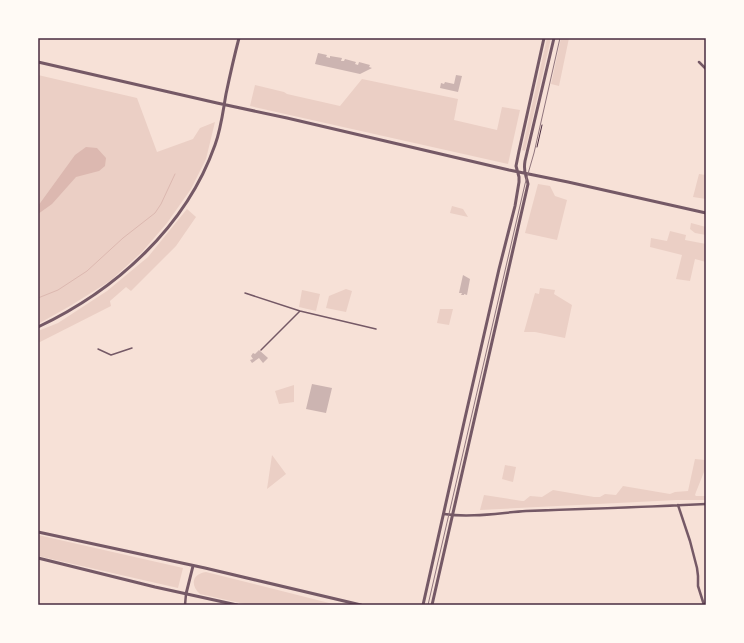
<svg xmlns="http://www.w3.org/2000/svg" width="744" height="643" viewBox="0 0 744 643" font-family="'Open Sans',sans-serif">
	<rect width="100%" height="100%" fill="#f7e1d7"/>
	<path fill="#ebcfc5" d="M 547,38 L 551,38 L 525,151 L 522,150 Z
		M 561,38 L 569,38 L 559,86 L 551,84 Z
		M 38,75 L 137,98 L 157,152 L 193,139 L 200,128 L 215,122 L 206,159 L 191,189 L 167,223 L 142,252 L 110,281 L 70,306 L 38,324 Z
		M 362,79 L 458,99 L 454,120 L 497,130 L 502,107 L 520,110 L 508,164 L 250,106 L 255,85 L 284,92 L 287,94 L 340,106 Z
		M 699,174 L 706,175 L 706,199 L 693,197 Z
		M 538,184 L 550,186 L 555,196 L 567,200 L 557,240 L 525,233 Z
		M 452,206 L 463,209 L 468,217 L 450,213 Z
		M 187,209 L 196,217 L 176,246 L 131,291 L 126,287 L 110,301 L 111,306 L 38,343 L 38,331 L 58,323 L 107,291 L 148,257 Z
		M 691,223 L 706,227 L 706,235 L 695,233 L 690,229 Z
		M 670,231 L 686,235 L 685,240 L 706,244 L 706,262 L 695,259 L 690,281 L 676,279 L 682,255 L 650,247 L 651,238 L 667,241 Z
		M 540,288 L 555,290 L 554,294 L 572,305 L 565,338 L 535,332 L 524,332 L 535,293 L 539,294 Z
		M 346,289 L 352,291 L 346,312 L 326,308 L 329,296 Z
		M 302,290 L 320,294 L 316,311 L 299,307 Z
		M 440,309 L 453,309 L 449,325 L 437,323 Z
		M 294,385 L 294,402 L 279,404 L 275,391 Z
		M 272,455 L 286,474 L 267,489 Z
		M 706,458 L 706,467 L 696,492 L 695,495 L 696,496 L 706,496 L 706,500 L 677,500 L 480,510 L 484,495 L 522,501 L 524,501 L 530,496 L 542,497 L 553,490 L 594,497 L 600,497 L 605,494 L 616,495 L 623,486 L 670,494 L 675,492 L 688,491 L 695,459 L 705,460 Z
		M 505,465 L 516,467 L 513,482 L 502,479 Z
		M 38,535 L 183,568 L 178,588 L 38,556 Z
		M 206,572 L 337,605 L 249,605 L 200,594 C 190,585 192,574 206,572 Z"/>
	<path fill="#dcb8b0" d="M 86,147 L 97,148 L 106,158 L 105,166 L 99,171 L 76,177 L 52,204 L 38,214 L 38,206 L 75,155 Z"/>
	<g fill="none" stroke-linecap="round" stroke-linejoin="round">
		<path stroke="#dcb8b0" stroke-width="1" d="M 38,298 L 58,290 L 87,271 L 123,238 L 155,213 L 161,204 L 175,174"/>
	</g>
	<path fill="#ccb4b1" d="M 318,53 L 327,55 L 326,57 L 330,58 L 330,56 L 342,58 L 341,61 L 344,61 L 345,59 L 356,62 L 355,64 L 358,65 L 359,62 L 370,65 L 369,67 L 372,68 L 360,74 L 315,64 Z
		M 456,75 L 462,76 L 458,92 L 440,88 L 441,83 L 444,84 L 445,82 L 454,84 Z
		M 463,275 L 470,279 L 467,295 L 464,294 L 464,295 L 461,295 L 462,293 L 459,293 Z
		M 259,350 L 268,358 L 263,363 L 259,358 L 252,363 L 250,360 L 253,359 L 251,356 L 253,353 L 255,354 Z
		M 312,384 L 332,388 L 326,413 L 306,409 Z"/>
	<g fill="none" stroke-linecap="round" stroke-linejoin="round">
		<path stroke="#4a2c40" stroke-width="1" d="M 537,147 L 542,125"/>
		<path stroke="#755966" stroke-width="1.5" d="M 245,293 L 300,311
			M 98,349 L 111,355 L 132,348
			M 261,350 L 300,311 L 376,329"/>
		<path stroke="#755966" stroke-width="2.5" d="M 699,62 L 706,69
			M 678,505 L 690,541 L 697,568 L 698,576 L 698,586 L 704,605
			M 444,514 C 471,518 498,513 526,511 C 586,509 646,507 706,504
			M 185,605 L 186,594"/>
		<path stroke="#755966" stroke-width="3" d="M 38,62 L 217,103 L 287,118 L 509,170 L 568,182 L 706,213
			M 38,327 C 116,290 186,227 215,145 C 221,129 223,111 226,94 C 230,75 234,57 239,38
			M 38,532 L 205,568 L 361,605
			M 38,558 L 155,587 L 237,605
			M 186,594 L 193,566
			M 423,605 L 465,418 L 499,269 L 515,206 L 519,182 L 519,177 L 516,166 L 519,151 L 544,38
			M 432,605 L 528,184 C 526,174 523,173 525,161 L 554,38"/>
		<path stroke="#8f747c" stroke-width="1" d="M 428,605 L 525,184 L 534,153 L 560,38"/>
	</g>
	<rect width="744" height="643" fill="none" stroke="#fffaf5" stroke-width="78"/>
	<rect x="39" y="39" width="666" height="565" fill="none" stroke="#4a2c40" stroke-width="1.5"/>
</svg>
